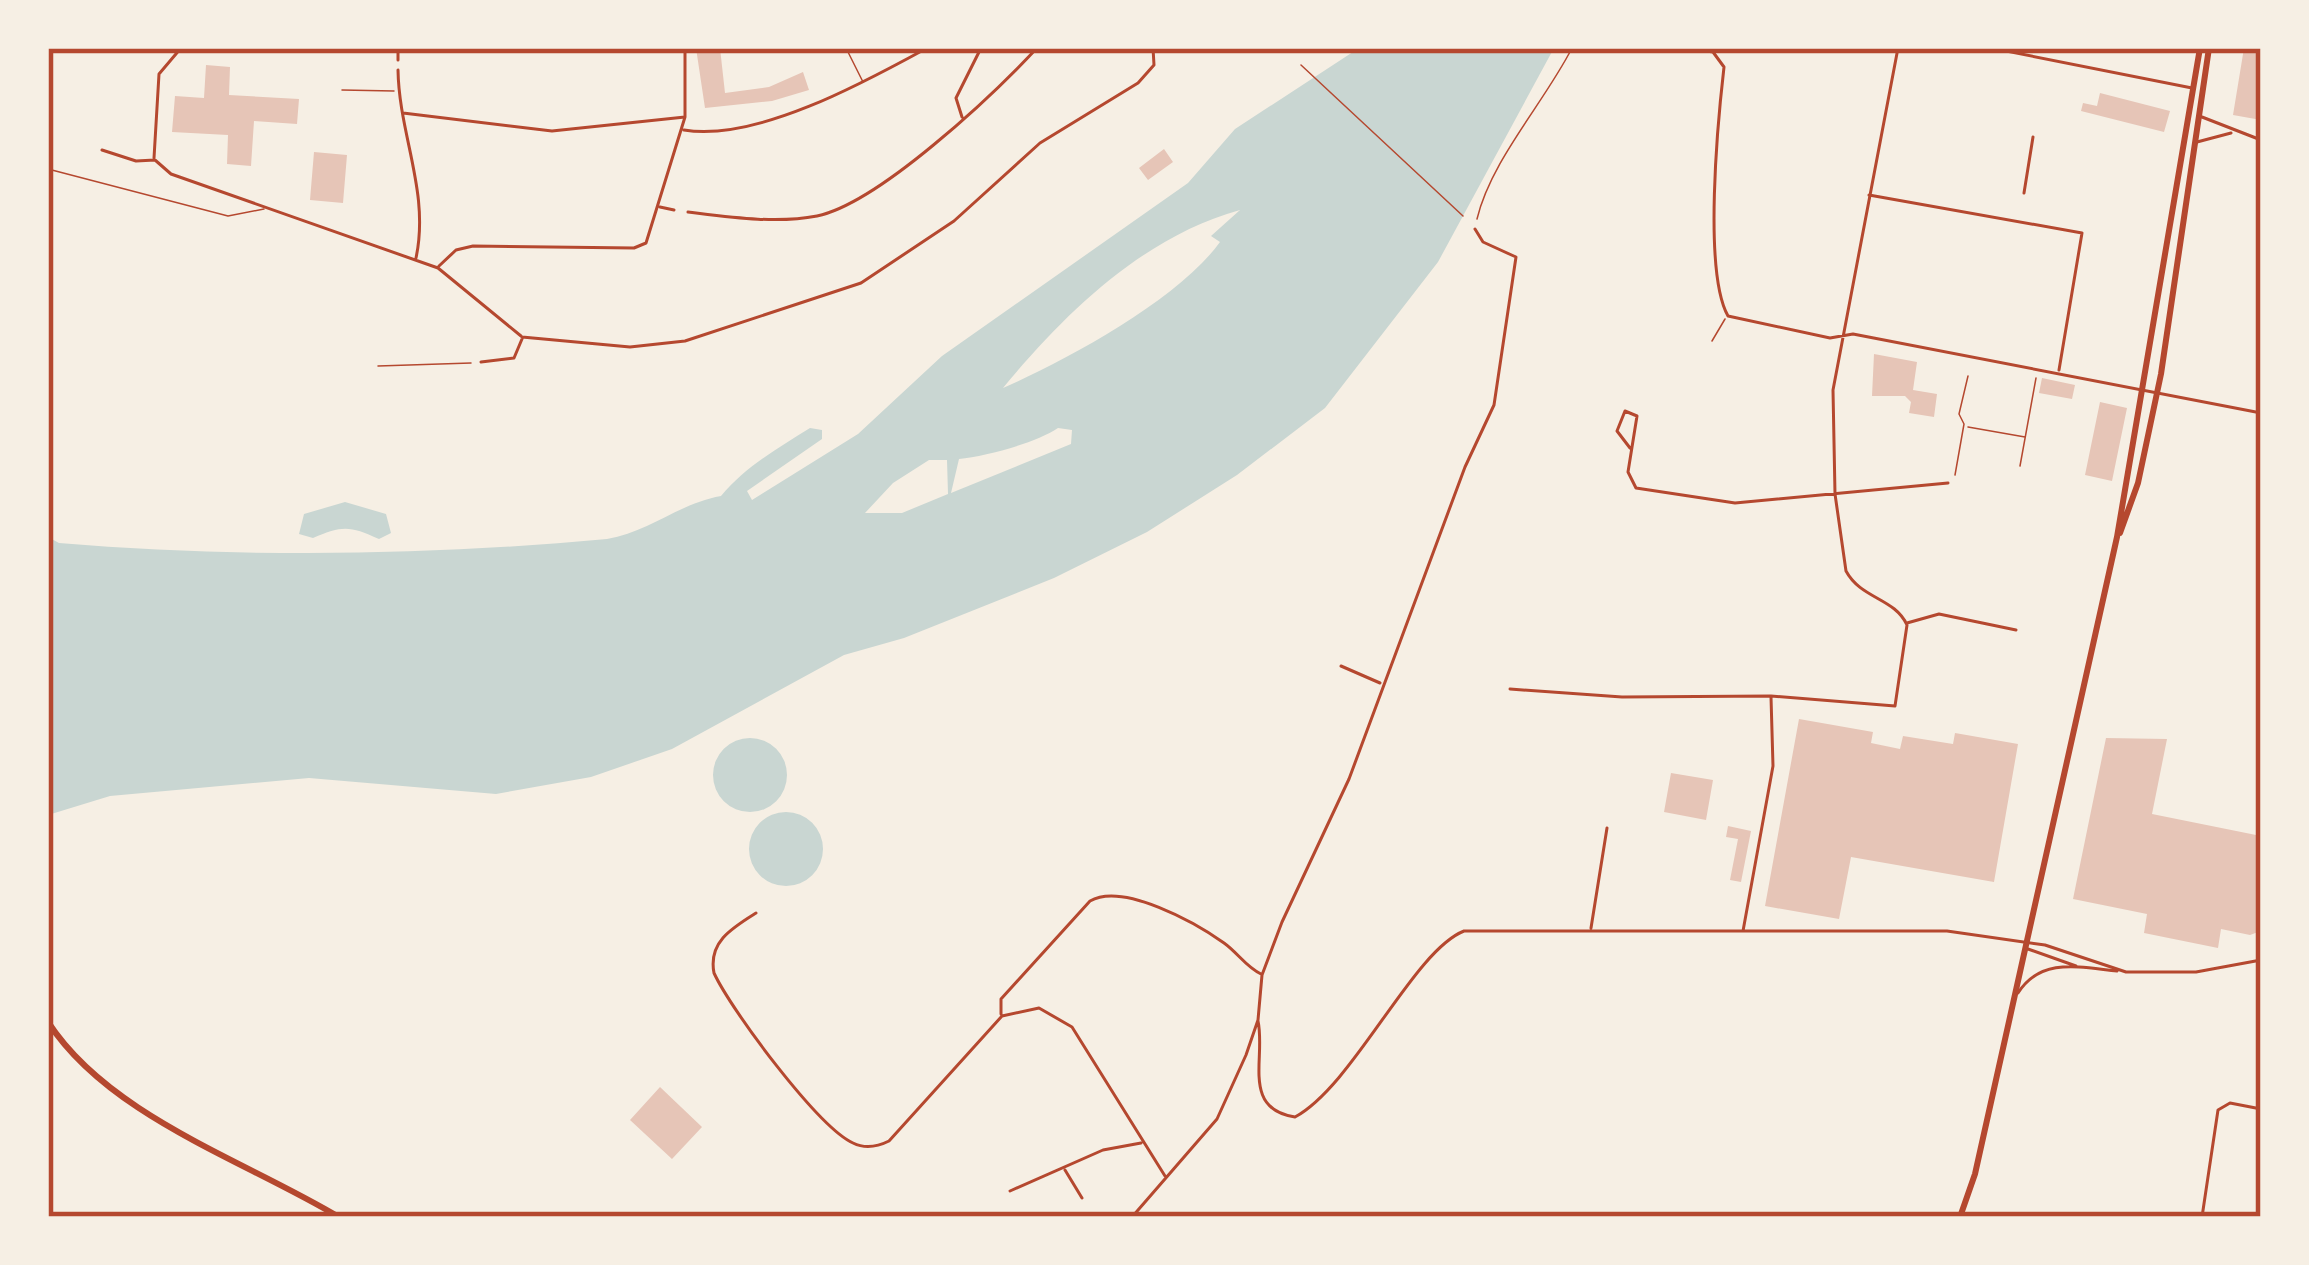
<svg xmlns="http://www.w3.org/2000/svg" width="2309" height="1265" viewBox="0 0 2309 1265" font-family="Quicksand,sans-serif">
	<rect width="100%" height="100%" fill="#f6efe4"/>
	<path fill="#c9d6d2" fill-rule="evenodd" d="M 1359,48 L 1554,48 L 1438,262 L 1325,408 L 1237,475 L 1147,532 L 1054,578 L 904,638 L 844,655 L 672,749 L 591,777 L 496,794 L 309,778 L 110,796 L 48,815 L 48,537 L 59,543 C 241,558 425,556 607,539 C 649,532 680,503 721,496 C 745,467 778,448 810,428 L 822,430 L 822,439 L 747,491 L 752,500 L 858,434 L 942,356 L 1188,183 L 1235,129 ZM 1240,210 L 1211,236 L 1220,242 C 1179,299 1069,359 1003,388 C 1066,312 1143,237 1240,210 ZM 1058,428 L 1072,430 L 1071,444 L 951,493 L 959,459 C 986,456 1036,443 1058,428 ZM 929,460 L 947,460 L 948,494 L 902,513 L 865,513 L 893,483 Z
		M 345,502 L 386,514 L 391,533 L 379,539 C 350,526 343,525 313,538 L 299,534 L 304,514 Z
		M713 775a37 37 0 1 1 74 0a37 37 0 1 1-74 0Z
		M749 849a37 37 0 1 1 74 0a37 37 0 1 1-74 0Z"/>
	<path fill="#e6c5b7" d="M 696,48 L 720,48 L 725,93 L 769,87 L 803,72 L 809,90 L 772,101 L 705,108 Z
		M 2244,48 L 2261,48 L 2261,120 L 2233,115 Z
		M 206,65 L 230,67 L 229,95 L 299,99 L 297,124 L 254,121 L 251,166 L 227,164 L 228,135 L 172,132 L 175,96 L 204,98 Z
		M 2100,93 L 2170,111 L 2164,132 L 2081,111 L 2083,103 L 2097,106 Z
		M 1164,149 L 1173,162 L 1148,180 L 1139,168 Z
		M 314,152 L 347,155 L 343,203 L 310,200 Z
		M 1874,354 L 1917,362 L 1913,390 L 1937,394 L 1934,417 L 1909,413 L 1911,402 L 1905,396 L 1872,396 Z
		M 2042,378 L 2075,385 L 2072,399 L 2039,393 Z
		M 2100,402 L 2127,408 L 2112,481 L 2085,475 Z
		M 1799,719 L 1873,732 L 1871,743 L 1900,749 L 1903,736 L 1953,744 L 1955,733 L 2018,744 L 1994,882 L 1851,857 L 1839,919 L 1765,906 Z
		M 2106,738 L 2167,739 L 2152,814 L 2261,836 L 2261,931 L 2250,935 L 2221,929 L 2218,948 L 2144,933 L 2147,914 L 2073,899 Z
		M 1671,773 L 1713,780 L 1706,820 L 1664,812 Z
		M 1728,826 L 1751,831 L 1741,882 L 1730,880 L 1738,839 L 1726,837 Z
		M 660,1087 L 702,1127 L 672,1159 L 630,1120 Z"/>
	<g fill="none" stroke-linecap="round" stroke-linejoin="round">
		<path stroke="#b5482f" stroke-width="1.5" d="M 1301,65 L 1463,216
			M 1477,219 C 1491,160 1544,103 1572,48
			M 378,366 L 471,363
			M 1968,427 L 2025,437
			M 2020,466 L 2036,378
			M 1955,475 L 1964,424 L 1959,414 L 1968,376"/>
		<path stroke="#b5482f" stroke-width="1.5" d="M 846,48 L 863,82
			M 342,90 L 394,91
			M 48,169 L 228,216 L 264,209
			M 1712,341 L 1725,319"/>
		<path stroke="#b5482f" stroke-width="3" d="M 267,48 L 327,48
			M 398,48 L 398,60
			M 1687,48 L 1713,52 L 1724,67 C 1718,119 1703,272 1728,316 L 1830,338 L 1853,334 L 2261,413
			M 1991,48 L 2192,88
			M 398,70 C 399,135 430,192 416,258
			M 403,113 L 552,131 L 685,117
			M 962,117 L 956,98 L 981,48
			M 2202,117 L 2261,140
			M 684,130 C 756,142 865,82 927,48
			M 2197,142 L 2231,133
			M 102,150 L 136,161 L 155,160 L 171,174 L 438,268 L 521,336
			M 154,158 L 159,74 L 181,48
			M 2024,193 L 2033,137
			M 1869,195 L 2082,233 L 2059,370
			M 660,207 L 674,210
			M 688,212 C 729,217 776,224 817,216 C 879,203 993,95 1037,48
			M 439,266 L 456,250 L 473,246 L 634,248 L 646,243 L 685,117 L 685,48
			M 522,337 L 630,347 L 685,341 L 861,283 L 954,221 L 1040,143 L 1138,83 L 1154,65 L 1153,48
			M 481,362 L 514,358 L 522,339
			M 1630,448 L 1617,431 L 1625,411 L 1637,416 L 1628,472 L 1636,488 L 1735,503 L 1948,483
			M 1907,623 L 1939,614 L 2016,630
			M 1341,666 L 1380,683
			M 1510,689 L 1622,697 L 1771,696 L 1895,706 L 1907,625 C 1895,598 1861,599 1846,571 L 1835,494 L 1833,390 L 1898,48
			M 756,913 C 732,928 708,942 714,973 C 731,1010 818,1127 853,1143 C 865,1149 877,1147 889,1141 L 1002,1016 L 1039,1008 L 1072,1027 L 1165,1176
			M 1591,928 L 1607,828
			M 1743,931 L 1773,766 L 1771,697
			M 2028,949 L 2076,966
			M 2126,972 L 2196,972 L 2261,960
			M 2018,993 C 2041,957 2079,967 2117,971
			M 1001,1014 L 1001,999 L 1090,901 C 1123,882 1196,923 1224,943 C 1238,953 1246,967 1261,974
			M 1258,1021 C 1266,1057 1241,1109 1295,1117 C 1354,1085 1413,951 1464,931 L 1947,931 L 2045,945 L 2126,972
			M 1065,1170 L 1082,1198
			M 1010,1191 L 1103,1150 L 1141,1143
			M 1132,1217 L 1217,1119 L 1246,1055 L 1258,1020 L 1262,975 L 1282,922 L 1349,779 L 1465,467 L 1494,405 L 1516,257 L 1483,242 L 1475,229
			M 2202,1217 L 2218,1110 L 2230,1103 L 2261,1109"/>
		<path stroke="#b5482f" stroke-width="6" d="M 2120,533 L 2138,483 L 2161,374 L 2209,48
			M 48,1022 C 109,1116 244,1160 339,1217
			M 1960,1217 L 1975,1174 L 2117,537 L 2200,48"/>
	</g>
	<rect width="2309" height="1265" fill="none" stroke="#f6efe4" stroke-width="102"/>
	<rect x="51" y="51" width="2207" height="1163" fill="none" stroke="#b5482f" stroke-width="4.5"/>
</svg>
